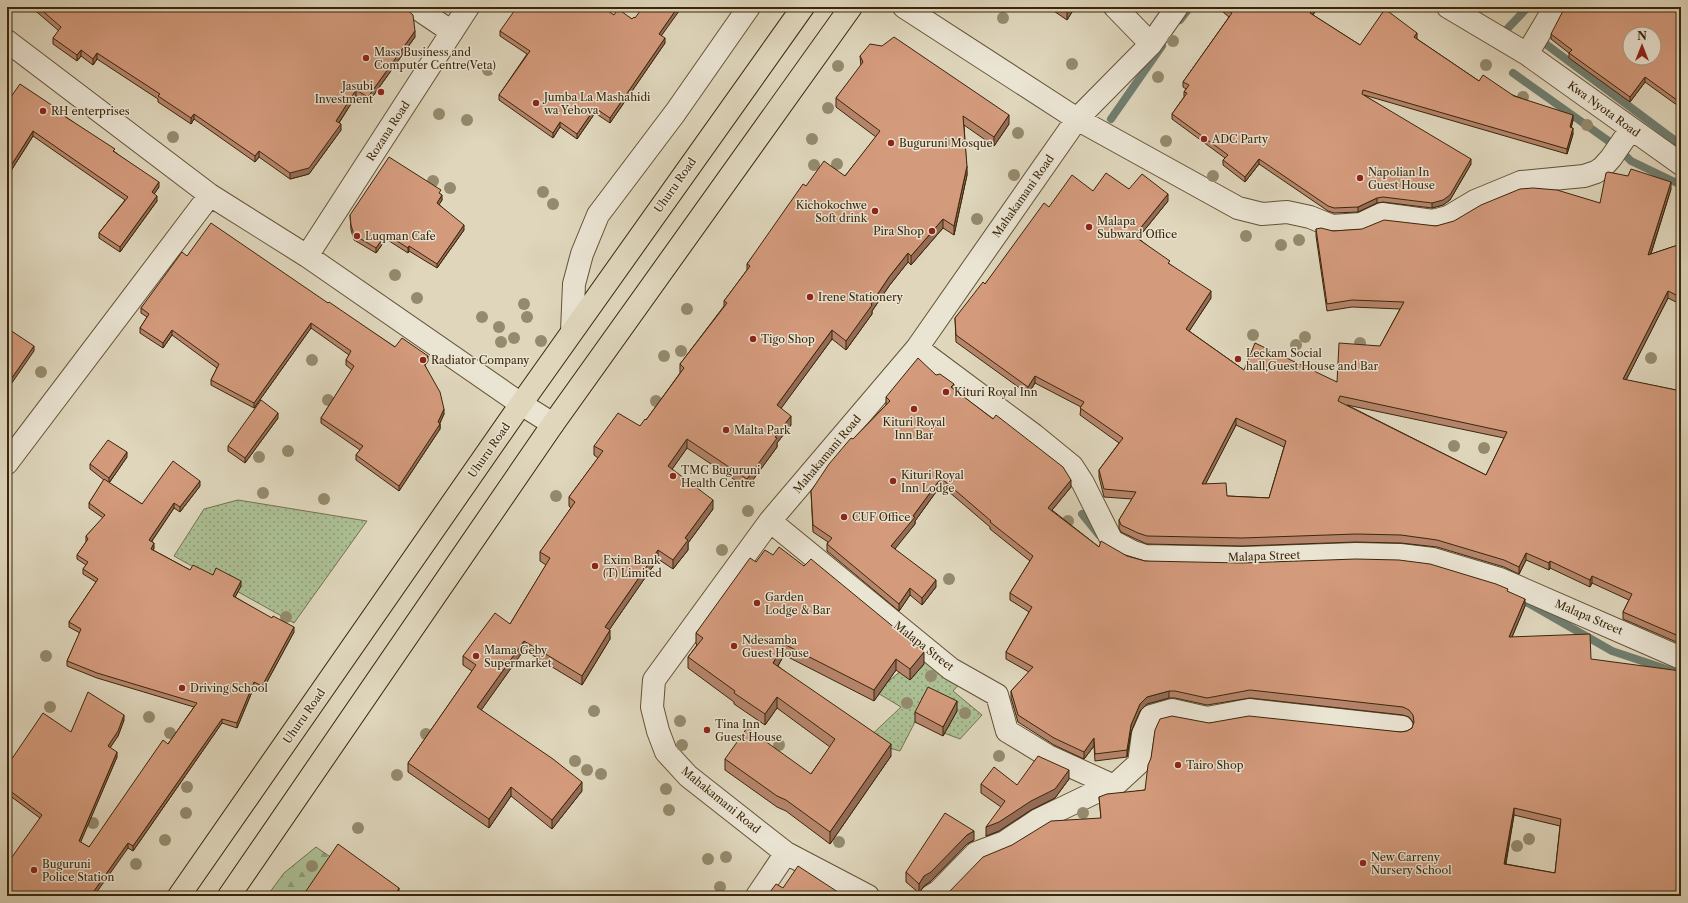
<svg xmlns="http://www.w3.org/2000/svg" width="1688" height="903" viewBox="0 0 1688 903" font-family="'Libre Caslon Text',serif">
	<defs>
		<pattern id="green-dots" width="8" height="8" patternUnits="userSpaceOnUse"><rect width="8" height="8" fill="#acbf94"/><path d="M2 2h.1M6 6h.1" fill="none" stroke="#8d9b77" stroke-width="1.8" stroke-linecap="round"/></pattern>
		<pattern id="forest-firs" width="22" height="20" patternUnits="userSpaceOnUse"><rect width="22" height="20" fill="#acbf94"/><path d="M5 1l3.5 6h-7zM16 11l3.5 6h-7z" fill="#8d9b77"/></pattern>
	</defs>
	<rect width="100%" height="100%" fill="#dfd6bc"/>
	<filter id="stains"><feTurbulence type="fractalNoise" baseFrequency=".005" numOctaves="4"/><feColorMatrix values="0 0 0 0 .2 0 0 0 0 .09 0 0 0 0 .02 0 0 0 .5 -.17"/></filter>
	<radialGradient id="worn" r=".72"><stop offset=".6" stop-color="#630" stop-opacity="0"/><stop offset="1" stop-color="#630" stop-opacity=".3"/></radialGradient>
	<path fill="url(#green-dots)" stroke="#74724f" d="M 238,500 L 367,521 L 294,623 L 174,556 L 204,509 Z
		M 917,657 L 963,680 L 953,691 L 982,715 L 960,739 L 915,722 L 900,751 L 865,741 L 901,707 L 876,692 Z"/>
	<path fill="url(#forest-firs)" stroke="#74724f" d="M 316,847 L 348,869 L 336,896 L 267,896 L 284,873 Z"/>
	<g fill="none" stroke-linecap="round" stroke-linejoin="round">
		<path stroke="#707e70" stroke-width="8" d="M 1180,20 L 1190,7
			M 1508,28 L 1528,7
			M 1541,37 L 1539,39 L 1681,145
			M 1513,73 L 1617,147 L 1631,161 L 1681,185
			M 1111,119 L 1162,46
			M 1082,514 L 1099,535
			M 1521,599 L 1612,651 L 1681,674"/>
		<defs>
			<path id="minor" d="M 415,7 L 452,32
				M 904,7 L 1077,119 L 1238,208 L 1262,214 L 1287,212 L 1310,217 L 1332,226 L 1361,224 L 1382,214 L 1433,221 L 1448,217 L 1475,201 L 1521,182 L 1584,176 L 1596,172 L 1602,168 L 1611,158 L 1631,129
				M 1115,7 L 1151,44
				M 1448,7 L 1527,54 L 1681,164
				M 7,41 L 210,195 L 307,256 L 521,404 L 553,424
				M 1527,54 L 1555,7
				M 307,256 L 468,7
				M 572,331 L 574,284 L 582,254 L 598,215 L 675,113 L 749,7
				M 917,348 L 1034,435 L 1072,466 L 1083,483 L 1112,541 L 1133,552 L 1145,556 L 1242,558 L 1356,554 L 1400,555 L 1433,559 L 1500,579 L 1681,658
				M 7,463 L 210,195
				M 770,521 L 951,669 L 997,695 L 1007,731 L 1048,756 L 1114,786
				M 757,896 L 786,853
				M 868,896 L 786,853 L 688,776 L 666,752 L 658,731 L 652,707 L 654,680 L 770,521 L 917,348 L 1077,119 L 1151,44 L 1177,7
				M 931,896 L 939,891 L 976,853 L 1005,842 L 1038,820 L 1094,793 L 1114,786 L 1139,763 L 1143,734 L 1151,716 L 1172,710 L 1207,718 L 1249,710 L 1402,727"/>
			<path id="major" d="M 179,896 L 521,404 L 803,7
				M 229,896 L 553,424 L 851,7"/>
		</defs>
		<use href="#minor" stroke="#645236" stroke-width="24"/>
		<use href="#major" stroke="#3b260a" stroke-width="24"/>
		<use href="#minor" stroke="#eae4d3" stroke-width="22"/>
		<use href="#major" stroke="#dfd6bc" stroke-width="22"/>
	</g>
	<g fill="#948a6d">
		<circle cx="1003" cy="18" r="6"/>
		<circle cx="1173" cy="41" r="6"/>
		<circle cx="1072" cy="64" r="6"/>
		<circle cx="1486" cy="65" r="6"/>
		<circle cx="838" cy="66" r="6"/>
		<circle cx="488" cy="70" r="6"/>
		<circle cx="1158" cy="77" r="6"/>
		<circle cx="1523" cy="97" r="6"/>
		<circle cx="828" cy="108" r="6"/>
		<circle cx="439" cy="114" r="6"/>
		<circle cx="467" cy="120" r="6"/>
		<circle cx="1587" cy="125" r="6"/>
		<circle cx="1018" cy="133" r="6"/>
		<circle cx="173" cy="137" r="6"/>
		<circle cx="812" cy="139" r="6"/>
		<circle cx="1166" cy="141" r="6"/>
		<circle cx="837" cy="164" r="6"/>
		<circle cx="814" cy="165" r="6"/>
		<circle cx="1014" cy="175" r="6"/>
		<circle cx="1213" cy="176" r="6"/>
		<circle cx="433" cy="181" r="6"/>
		<circle cx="450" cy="188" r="6"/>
		<circle cx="543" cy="192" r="6"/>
		<circle cx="553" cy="204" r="6"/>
		<circle cx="977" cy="219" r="6"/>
		<circle cx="1246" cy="236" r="6"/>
		<circle cx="1299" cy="240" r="6"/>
		<circle cx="1281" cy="245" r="6"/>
		<circle cx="395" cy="275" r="6"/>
		<circle cx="417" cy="298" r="6"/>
		<circle cx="524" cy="304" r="6"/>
		<circle cx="687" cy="309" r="6"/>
		<circle cx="482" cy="317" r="6"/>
		<circle cx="527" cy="317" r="6"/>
		<circle cx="499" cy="327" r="6"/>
		<circle cx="1253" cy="335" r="6"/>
		<circle cx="1305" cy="337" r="6"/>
		<circle cx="514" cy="338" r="6"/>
		<circle cx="541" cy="341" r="6"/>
		<circle cx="501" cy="342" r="6"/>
		<circle cx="1360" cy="343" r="6"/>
		<circle cx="1296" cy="345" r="6"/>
		<circle cx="681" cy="351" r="6"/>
		<circle cx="664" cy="356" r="6"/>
		<circle cx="1651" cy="358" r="6"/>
		<circle cx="312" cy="360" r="6"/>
		<circle cx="41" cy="372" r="6"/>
		<circle cx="328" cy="400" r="6"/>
		<circle cx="656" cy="401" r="6"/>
		<circle cx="1454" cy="446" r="6"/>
		<circle cx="1484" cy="448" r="6"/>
		<circle cx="288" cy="451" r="6"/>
		<circle cx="259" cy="457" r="6"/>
		<circle cx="263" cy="493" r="6"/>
		<circle cx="556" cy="496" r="6"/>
		<circle cx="324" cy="499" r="6"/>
		<circle cx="748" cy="511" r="6"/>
		<circle cx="1068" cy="521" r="6"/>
		<circle cx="722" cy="550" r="6"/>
		<circle cx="949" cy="579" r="6"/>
		<circle cx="286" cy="617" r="6"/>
		<circle cx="46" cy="656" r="6"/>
		<circle cx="931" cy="676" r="6"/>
		<circle cx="907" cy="703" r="6"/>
		<circle cx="50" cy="707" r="6"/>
		<circle cx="594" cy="711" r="6"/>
		<circle cx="965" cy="713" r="6"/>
		<circle cx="149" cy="717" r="6"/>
		<circle cx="680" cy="721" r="6"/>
		<circle cx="170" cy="733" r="6"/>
		<circle cx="426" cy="734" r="6"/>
		<circle cx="682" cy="745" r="6"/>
		<circle cx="779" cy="745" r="6"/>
		<circle cx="999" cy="756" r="6"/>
		<circle cx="575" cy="761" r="6"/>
		<circle cx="587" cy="770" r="6"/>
		<circle cx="601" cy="774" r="6"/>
		<circle cx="397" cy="775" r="6"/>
		<circle cx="187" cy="787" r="6"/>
		<circle cx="666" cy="789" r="6"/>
		<circle cx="669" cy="810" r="6"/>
		<circle cx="186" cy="813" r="6"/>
		<circle cx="1083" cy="813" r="6"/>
		<circle cx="93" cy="823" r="6"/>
		<circle cx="358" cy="828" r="6"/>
		<circle cx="1529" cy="839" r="6"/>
		<circle cx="165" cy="840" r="6"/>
		<circle cx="839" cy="842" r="6"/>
		<circle cx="1517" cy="846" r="6"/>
		<circle cx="726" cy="857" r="6"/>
		<circle cx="708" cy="859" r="6"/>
		<circle cx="136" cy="864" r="6"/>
		<circle cx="312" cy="866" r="6"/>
		<circle cx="720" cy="887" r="6"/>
	</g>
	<path fill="#b5846b" stroke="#3b260a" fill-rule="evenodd" d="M 31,7 L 397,7 L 415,37 L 368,103 L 356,96 L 339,123 L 341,130 L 309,174 L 290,179 L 259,157 L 255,162 L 194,119 L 191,124 L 158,102 L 158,99 L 97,59 L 93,65 L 81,56 L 77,61 L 53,44 L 53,38 L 59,31 Z
		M 1048,7 L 1075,7 L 1067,20 Z
		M 1223,7 L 1318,7 L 1313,15 L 1360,45 L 1417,38 L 1417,39 L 1479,81 L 1573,120 L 1571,128 L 1573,134 L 1567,154 L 1364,95 L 1471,164 L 1450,200 L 1443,205 L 1432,208 L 1383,202 L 1377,203 L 1358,212 L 1334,213 L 1328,211 L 1259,164 L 1245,182 L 1223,165 L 1223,160 L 1225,158 L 1172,119 L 1172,114 L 1184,97 L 1184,92 L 1186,89 L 1183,87 L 1183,82 L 1229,17 L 1223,12 Z
		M 1582,7 L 1681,7 L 1681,108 L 1645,82 L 1630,102 L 1569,58 L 1569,53 L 1551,39 L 1551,34 Z
		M 614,15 L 632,19 L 635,18 L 661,36 L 665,43 L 610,123 L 595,113 L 577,139 L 560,127 L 553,138 L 499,100 L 499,95 L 527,54 L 500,36 L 500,31 Z
		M 860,56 L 1009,124 L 994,146 L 964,125 L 967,175 L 954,235 L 943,228 L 911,265 L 908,262 L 889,286 L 872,311 L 872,314 L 846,350 L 832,339 L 781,408 L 791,425 L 777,443 L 777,447 L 747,488 L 687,448 L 672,469 L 713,509 L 688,543 L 688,550 L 673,569 L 658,559 L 609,630 L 610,639 L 582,685 L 524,650 L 481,710 L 582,791 L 552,829 L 511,796 L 489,828 L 408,772 L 408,763 L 472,671 L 463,665 L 463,656 L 510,624 L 546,565 L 540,561 L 540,552 L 571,508 L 569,506 L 569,497 L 598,458 L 594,455 L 594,446 L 640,426 L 646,420 L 680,373 L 680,364 L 724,306 L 724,301 L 747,270 L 747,264 L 806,186 L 845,176 L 876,137 L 836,107 L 836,98 L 861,66 Z
		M 7,100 L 59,112 L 115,152 L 159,187 L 154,194 L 157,201 L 120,252 L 99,238 L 99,233 L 125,200 L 33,136 L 7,177 Z
		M 1129,189 L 1168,201 L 1138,238 L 1211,298 L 1189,331 L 1244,370 L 1337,382 L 1380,346 L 1400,309 L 1352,307 L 1327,311 L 1316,236 L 1316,229 L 1333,231 L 1436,226 L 1600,203 L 1671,189 L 1651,254 L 1681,244 L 1681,297 L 1678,303 L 1668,298 L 1626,380 L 1681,391 L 1681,644 L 1623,619 L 1623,612 L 1629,600 L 1592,583 L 1590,587 L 1550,568 L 1549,570 L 1526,560 L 1519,574 L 1504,567 L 1437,547 L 1401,543 L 1356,542 L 1242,546 L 1147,544 L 1138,540 L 1121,532 L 1119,528 L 1119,520 L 1132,499 L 1104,497 L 1099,477 L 1099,470 L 1119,443 L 1080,415 L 1081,407 L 1035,383 L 1028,394 L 956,342 L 955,318 L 985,284 L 1049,207 L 1093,191 ZM 1347,405 L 1504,438 L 1486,475 ZM 1236,425 L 1284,447 L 1269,498 L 1227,496 L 1205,484 Z
		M 441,194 L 442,200 L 439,204 L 464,230 L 437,268 L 409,251 L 408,253 L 386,239 L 376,253 L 354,240 L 351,230 L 350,215 Z
		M 187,256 L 328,303 L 395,347 L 428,361 L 425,365 L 444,414 L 440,423 L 440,429 L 399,491 L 356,460 L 356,455 L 360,450 L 321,423 L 321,418 L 352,370 L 346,365 L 346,360 L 349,355 L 311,328 L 254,408 L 211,385 L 211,380 L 217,368 L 172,335 L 163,348 L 140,333 L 140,328 L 147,317 L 141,313 L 141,308 Z
		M 936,375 L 1071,487 L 1052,510 L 1099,547 L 1145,561 L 1508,592 L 1525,606 L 1512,637 L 1591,659 L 1681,896 L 1101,818 L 1099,797 L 1145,790 L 1209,723 L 1401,732 L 1407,731 L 1412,728 L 1414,724 L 1413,722 L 1409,717 L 1403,715 L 1250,698 L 1207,705 L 1175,698 L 1169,698 L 1147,704 L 1140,711 L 1131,732 L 1127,757 L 1095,761 L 1094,746 L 1084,759 L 1054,745 L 1018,722 L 1011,698 L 1011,691 L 1029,672 L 1006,659 L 1006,652 L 1029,612 L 1010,600 L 1010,593 L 1030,561 L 990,529 L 990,527 L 941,485 L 915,521 L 915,524 L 894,549 L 936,587 L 922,605 L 910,595 L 899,611 L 827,551 L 827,544 L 828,542 L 813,532 L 811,491 L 853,439 L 886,405 L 886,397 ZM 1514,815 L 1560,826 L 1555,873 L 1506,864 Z
		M 278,418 L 245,463 L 228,451 L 228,446 Z
		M 127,457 L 109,483 L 142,504 L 200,486 L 180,512 L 174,508 L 152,541 L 154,548 L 153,550 L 190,570 L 213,575 L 241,586 L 235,597 L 294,632 L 262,691 L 254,687 L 237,728 L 222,723 L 133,851 L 128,848 L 7,896 L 40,818 L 9,795 L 9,790 L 7,789 L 7,766 L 71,732 L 124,720 L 118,736 L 110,747 L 117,757 L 80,842 L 89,847 L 168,744 L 194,707 L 97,678 L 67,666 L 67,661 L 80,633 L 69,627 L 69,622 L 96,582 L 83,574 L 83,569 L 86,565 L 77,559 L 77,555 L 86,542 L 86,536 L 103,518 L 89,508 L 89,503 L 104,480 L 90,469 L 90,464 Z
		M 756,562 L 924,664 L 910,680 L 896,670 L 874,701 L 784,655 L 778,666 L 891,756 L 830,844 L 786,811 L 777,807 L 725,770 L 725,759 L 811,774 L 830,747 L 777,708 L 765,725 L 734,704 L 734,702 L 688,668 L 688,657 L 697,645 L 696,644 L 696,633 Z
		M 957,711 L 943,736 L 915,722 L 915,712 Z
		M 1069,779 L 1055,798 L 1031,810 L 999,831 L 986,836 L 1001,807 L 981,793 L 981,784 L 1017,785 Z
		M 974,840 L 967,844 L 931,881 L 924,886 L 919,893 L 906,882 L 906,872 Z"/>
	<path fill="#946c57" stroke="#3b260a" d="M 678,7 L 682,7 L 659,39 L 659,34 Z
		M 1067,7 L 1075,7 L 1067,20 Z
		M 1315,7 L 1318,7 L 1310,18 L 1310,13 Z
		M 415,31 L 415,37 L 368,103 L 368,97 Z
		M 1417,33 L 1417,38 L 1414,42 L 1414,37 Z
		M 665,38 L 665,43 L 610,123 L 610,118 Z
		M 81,50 L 81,56 L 77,61 L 77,55 Z
		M 97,53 L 97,59 L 93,65 L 93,59 Z
		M 1645,77 L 1645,82 L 1630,102 L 1630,97 Z
		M 356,90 L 356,96 L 336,127 L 336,121 Z
		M 595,108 L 595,113 L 577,139 L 577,134 Z
		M 194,114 L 194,119 L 191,124 L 191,118 Z
		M 1009,115 L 1009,124 L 994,146 L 994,137 Z
		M 1573,115 L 1573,120 L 1570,132 L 1570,127 Z
		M 560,122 L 560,127 L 553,138 L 553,133 Z
		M 341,124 L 341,130 L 309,174 L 290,179 L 290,173 Z
		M 1573,128 L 1573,134 L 1567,154 L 1567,149 Z
		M 33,131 L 33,136 L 7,177 L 7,172 Z
		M 259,151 L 259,157 L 255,162 L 255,156 Z
		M 1259,159 L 1259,164 L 1245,182 L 1245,177 Z
		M 1471,159 L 1471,164 L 1450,200 L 1443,205 L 1432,208 L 1432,203 Z
		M 967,166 L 967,175 L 954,235 L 954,226 Z
		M 159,182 L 159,187 L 152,197 L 152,192 Z
		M 1671,182 L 1671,189 L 1648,262 L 1648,255 Z
		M 1168,194 L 1168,201 L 1134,243 L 1134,236 Z
		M 442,195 L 442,200 L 437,208 L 437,203 Z
		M 157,196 L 157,201 L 120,252 L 120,247 Z
		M 1377,198 L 1377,203 L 1358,212 L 1358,207 Z
		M 943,219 L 943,228 L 911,265 L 911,256 Z
		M 464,225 L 464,230 L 437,268 L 437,264 Z
		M 386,234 L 386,239 L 376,253 L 376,248 Z
		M 409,246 L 409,251 L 408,253 L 408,248 Z
		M 908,253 L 908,262 L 889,286 L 872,311 L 872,314 L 846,350 L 846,341 L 889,277 Z
		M 1681,290 L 1681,297 L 1678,303 L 1678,296 Z
		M 1211,291 L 1211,298 L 1186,336 L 1186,329 Z
		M 1668,291 L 1668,298 L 1623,386 L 1623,379 Z
		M 311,323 L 311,328 L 254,408 L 254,403 Z
		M 172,330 L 172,335 L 163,348 L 163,343 Z
		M 832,330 L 832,339 L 777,414 L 777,405 Z
		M 34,346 L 34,351 L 7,390 L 7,385 Z
		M 428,356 L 428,361 L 423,367 L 423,362 Z
		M 1035,376 L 1035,383 L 1028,394 L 1028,387 Z
		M 954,384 L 954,391 L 951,387 Z
		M 444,409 L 444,414 L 438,427 L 440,424 L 440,429 L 399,491 L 399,486 L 438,422 Z
		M 278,413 L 278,418 L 245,463 L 245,458 Z
		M 791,416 L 791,425 L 777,443 L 777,447 L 747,488 L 747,479 L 775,437 Z
		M 1236,418 L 1236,425 L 1202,491 L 1202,484 Z
		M 687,439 L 687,448 L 668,475 L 668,466 Z
		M 127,452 L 127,457 L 109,483 L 109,478 Z
		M 941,478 L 941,485 L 915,521 L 915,524 L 891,554 L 891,546 Z
		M 1071,480 L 1071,487 L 1048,515 L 1048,508 Z
		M 200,481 L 200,486 L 180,512 L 180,507 Z
		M 713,500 L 713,509 L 688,543 L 688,550 L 673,569 L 673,560 L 685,538 Z
		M 174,503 L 174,508 L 149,545 L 149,540 Z
		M 154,543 L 154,548 L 151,554 L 151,549 Z
		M 658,550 L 658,559 L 605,636 L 605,627 Z
		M 1526,553 L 1526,560 L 1519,574 L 1519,567 Z
		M 1550,561 L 1550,568 L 1549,570 L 1549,563 Z
		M 1592,576 L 1592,583 L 1590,587 L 1590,580 Z
		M 936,580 L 936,587 L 922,605 L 922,598 Z
		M 241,581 L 241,586 L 233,601 L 233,596 Z
		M 910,588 L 910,595 L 899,611 L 899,604 Z
		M 1525,599 L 1525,606 L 1509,644 L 1509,637 Z
		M 294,627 L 294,632 L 262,691 L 262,686 Z
		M 610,630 L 610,639 L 582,685 L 582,676 Z
		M 524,641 L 524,650 L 477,716 L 477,707 Z
		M 784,644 L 784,655 L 773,674 L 773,663 Z
		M 924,652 L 924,664 L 910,680 L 910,669 Z
		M 896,659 L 896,670 L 874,701 L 874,690 Z
		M 254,682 L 254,687 L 237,728 L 237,723 Z
		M 1169,691 L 1169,698 L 1147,704 L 1140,711 L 1131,732 L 1127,757 L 1127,750 L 1131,725 L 1140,704 L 1147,697 Z
		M 777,697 L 777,708 L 765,725 L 765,714 Z
		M 957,701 L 957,711 L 943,736 L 943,727 Z
		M 124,715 L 124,720 L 118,736 L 108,751 L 108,746 Z
		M 222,719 L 222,723 L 133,851 L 133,846 Z
		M 1094,738 L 1094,746 L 1084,759 L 1084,752 Z
		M 891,744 L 891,756 L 830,844 L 830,832 Z
		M 117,752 L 117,757 L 79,846 L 79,841 Z
		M 1069,770 L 1069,779 L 1055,798 L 1031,810 L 999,831 L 986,836 L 986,827 Z
		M 582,782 L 582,791 L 552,829 L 552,820 Z
		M 511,787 L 511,796 L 489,828 L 489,819 Z
		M 1514,808 L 1514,815 L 1504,871 L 1504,864 Z
		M 974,831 L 974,840 L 967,844 L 931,881 L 924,886 L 919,893 L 919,884 L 924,876 L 967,835 Z
		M 128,843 L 128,848 L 94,896 L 94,891 Z
		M 399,888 L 399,893 L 397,896 L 396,894 Z"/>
	<path fill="#d39a7c" stroke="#3b260a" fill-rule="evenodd" d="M 38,7 L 397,7 L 399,8 L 404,7 L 413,15 L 415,31 L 368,97 L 356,90 L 336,121 L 341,124 L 309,168 L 290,173 L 259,151 L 255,156 L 194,114 L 191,118 L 158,96 L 160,94 L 97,53 L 93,59 L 81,50 L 77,55 L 53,38 L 61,27 Z
		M 517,7 L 602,7 L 614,15 L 618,9 L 632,19 L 634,17 L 635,18 L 643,7 L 678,7 L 659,34 L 665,38 L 610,118 L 595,108 L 577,134 L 560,122 L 553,133 L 499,95 L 530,51 L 500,31 Z
		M 1223,7 L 1315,7 L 1310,13 L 1360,45 L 1385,9 L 1417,33 L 1414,37 L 1479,81 L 1483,75 L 1514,96 L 1573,115 L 1570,127 L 1573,128 L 1567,149 L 1363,90 L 1362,94 L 1471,159 L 1450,195 L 1443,200 L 1432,203 L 1383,197 L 1377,198 L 1358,207 L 1334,208 L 1328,206 L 1259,159 L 1245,177 L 1223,160 L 1228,155 L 1172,114 L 1187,93 L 1184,92 L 1189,85 L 1183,82 L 1232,13 Z
		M 1565,7 L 1681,7 L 1681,103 L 1645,77 L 1630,97 L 1569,53 L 1572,50 L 1551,34 ZM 1630,34 L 1654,34 L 1654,58 L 1630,58 Z
		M 894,37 L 1009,115 L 994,137 L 963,116 L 967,166 L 954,226 L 943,219 L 911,256 L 908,253 L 889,277 L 871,304 L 872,305 L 846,341 L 832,330 L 777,405 L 791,416 L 775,437 L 777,438 L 747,479 L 687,439 L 668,466 L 713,500 L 685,538 L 688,540 L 673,560 L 658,550 L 605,627 L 610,630 L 582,676 L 524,641 L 477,707 L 553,759 L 582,782 L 552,820 L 511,787 L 489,819 L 408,763 L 476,665 L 463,656 L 495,613 L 510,624 L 550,558 L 540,552 L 575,502 L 569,497 L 603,451 L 594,446 L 618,413 L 640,426 L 645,419 L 646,420 L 684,368 L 680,364 L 727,303 L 724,301 L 750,266 L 747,264 L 803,184 L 806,186 L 824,161 L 845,176 L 880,131 L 836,98 L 863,62 L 860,56 L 870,44 L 882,46 Z
		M 20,84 L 59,110 L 58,112 L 115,149 L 113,151 L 159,182 L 152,192 L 157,196 L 120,247 L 99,233 L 128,197 L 33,131 L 7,172 L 7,100 L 8,101 Z
		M 389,157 L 441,190 L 439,193 L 442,195 L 437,203 L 464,225 L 437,264 L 409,246 L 408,248 L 386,234 L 376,248 L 354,235 L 351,225 L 350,215 Z
		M 1631,169 L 1671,182 L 1648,255 L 1681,244 L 1681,290 L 1678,296 L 1668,291 L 1623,379 L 1681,391 L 1681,637 L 1623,612 L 1632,594 L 1592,576 L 1590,580 L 1550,561 L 1549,563 L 1526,553 L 1519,567 L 1504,560 L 1437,540 L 1401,535 L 1356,534 L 1242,538 L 1147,536 L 1138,533 L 1121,525 L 1119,520 L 1136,492 L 1104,489 L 1099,470 L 1123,438 L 1080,408 L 1084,402 L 1035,376 L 1028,387 L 956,335 L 955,318 L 983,282 L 985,284 L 1044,203 L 1049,207 L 1072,175 L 1093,191 L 1106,173 L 1129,189 L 1142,174 L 1168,194 L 1134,236 L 1170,261 L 1168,263 L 1211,291 L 1186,329 L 1244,370 L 1255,343 L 1337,382 L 1339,343 L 1380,346 L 1404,302 L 1352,300 L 1327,304 L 1316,229 L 1321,228 L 1333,231 L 1362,229 L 1384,220 L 1436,226 L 1454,221 L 1481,205 L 1520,189 L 1533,188 L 1557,190 L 1600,203 L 1606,173 L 1608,172 L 1628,176 ZM 1340,396 L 1507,432 L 1486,475 L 1338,401 ZM 1236,418 L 1286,441 L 1269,498 L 1227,496 L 1226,483 L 1202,484 Z
		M 211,223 L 328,303 L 329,302 L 395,347 L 402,338 L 428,356 L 423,362 L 440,392 L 444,409 L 438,422 L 440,424 L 399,486 L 356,455 L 363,446 L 321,418 L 354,366 L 346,360 L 351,351 L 311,323 L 254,403 L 211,380 L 219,364 L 172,330 L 163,343 L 140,328 L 149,314 L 141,308 L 182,252 L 187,256 Z
		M 7,328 L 34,346 L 7,385 Z
		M 918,358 L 936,375 L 940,374 L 954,384 L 951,387 L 993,419 L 996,415 L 1063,467 L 1071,480 L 1048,508 L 1099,547 L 1101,541 L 1127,556 L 1145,561 L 1242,563 L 1356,559 L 1399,560 L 1430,564 L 1496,584 L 1508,589 L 1507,591 L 1525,599 L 1509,637 L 1590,634 L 1591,659 L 1681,671 L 1681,896 L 942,896 L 948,893 L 983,857 L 1012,845 L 1051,821 L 1101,818 L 1099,797 L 1107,794 L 1145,790 L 1148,765 L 1151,758 L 1155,730 L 1160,719 L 1172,716 L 1209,723 L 1249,716 L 1401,732 L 1407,731 L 1412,728 L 1414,722 L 1413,715 L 1409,710 L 1403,707 L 1250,690 L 1207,698 L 1175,691 L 1169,691 L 1147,697 L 1140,704 L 1131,725 L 1127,750 L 1095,754 L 1094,738 L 1084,752 L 1054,738 L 1018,715 L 1011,691 L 1033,667 L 1006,652 L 1032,607 L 1010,593 L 1033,556 L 990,522 L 991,521 L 941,478 L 913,516 L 915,517 L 891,546 L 936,580 L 922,598 L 910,588 L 899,604 L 827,544 L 832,538 L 813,525 L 811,491 L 829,464 L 851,438 L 853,439 L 890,401 L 886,397 ZM 1514,808 L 1561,819 L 1555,873 L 1504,864 Z
		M 261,400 L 278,413 L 245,458 L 228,446 Z
		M 108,440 L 127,452 L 109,478 L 90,464 Z
		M 173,461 L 200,481 L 180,507 L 174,503 L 149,540 L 154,543 L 151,549 L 190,570 L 193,565 L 213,575 L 216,568 L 241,581 L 233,596 L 272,618 L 273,616 L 294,627 L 262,686 L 254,682 L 237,723 L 222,719 L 133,846 L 128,843 L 94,891 L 102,896 L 7,896 L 7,864 L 42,815 L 9,790 L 12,787 L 7,784 L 7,766 L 43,713 L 71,732 L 88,692 L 124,715 L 118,731 L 108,746 L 117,752 L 79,841 L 89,847 L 163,740 L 168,744 L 197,703 L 97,673 L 67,661 L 81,629 L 69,622 L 98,579 L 83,569 L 88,562 L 77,555 L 88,539 L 86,536 L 105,515 L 89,503 L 104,479 L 142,504 Z
		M 779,547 L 804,566 L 811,559 L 924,652 L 910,669 L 896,659 L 874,690 L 784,644 L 773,663 L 891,744 L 830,832 L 786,800 L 777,796 L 725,759 L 747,728 L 811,774 L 835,739 L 777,697 L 765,714 L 734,693 L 735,691 L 688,657 L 703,638 L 696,633 L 750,558 L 756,562 L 765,550 L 773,555 Z
		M 928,687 L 957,701 L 943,727 L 915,712 Z
		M 1038,756 L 1069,770 L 1055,789 L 1031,801 L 999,822 L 986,827 L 1005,801 L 981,784 L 994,767 L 1017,785 Z
		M 945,813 L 974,831 L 967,835 L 931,872 L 924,876 L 919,884 L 906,872 Z
		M 338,844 L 399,888 L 396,894 L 399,896 L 307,896 L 304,894 Z
		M 798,866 L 844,896 L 767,896 L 776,884 L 783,888 Z"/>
	<g fill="#8f2418" stroke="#eae4d3" stroke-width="1.5">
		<circle cx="366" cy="58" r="4"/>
		<circle cx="381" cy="92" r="4"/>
		<circle cx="536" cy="103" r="4"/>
		<circle cx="43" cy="111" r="4"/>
		<circle cx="1204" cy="139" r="4"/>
		<circle cx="891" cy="143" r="4"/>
		<circle cx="1360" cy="178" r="4"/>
		<circle cx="875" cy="211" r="4"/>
		<circle cx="1089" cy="227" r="4"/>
		<circle cx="932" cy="231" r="4"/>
		<circle cx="357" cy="236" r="4"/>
		<circle cx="810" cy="297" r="4"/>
		<circle cx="753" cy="339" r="4"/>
		<circle cx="1238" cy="359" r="4"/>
		<circle cx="423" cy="360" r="4"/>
		<circle cx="946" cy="392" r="4"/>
		<circle cx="914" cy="409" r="4"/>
		<circle cx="726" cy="430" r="4"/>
		<circle cx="673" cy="476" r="4"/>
		<circle cx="893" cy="481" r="4"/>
		<circle cx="844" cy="517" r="4"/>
		<circle cx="595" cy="566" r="4"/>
		<circle cx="757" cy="603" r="4"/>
		<circle cx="734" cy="646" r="4"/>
		<circle cx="476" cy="656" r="4"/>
		<circle cx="182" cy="688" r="4"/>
		<circle cx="707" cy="730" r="4"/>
		<circle cx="1178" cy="765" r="4"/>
		<circle cx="1363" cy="863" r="4"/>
		<circle cx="34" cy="870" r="4"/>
	</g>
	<g text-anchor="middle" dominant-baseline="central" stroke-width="3" stroke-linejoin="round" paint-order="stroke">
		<g font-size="11" fill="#3b260a" stroke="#eae4d3" text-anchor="start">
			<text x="374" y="52">Mass Business and<tspan x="374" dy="13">Computer Centre(Veta)</tspan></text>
			<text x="373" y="86" text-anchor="end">Jasubi<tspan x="373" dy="13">Investment</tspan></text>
			<text x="544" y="97">Jumba La Mashahidi<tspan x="544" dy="13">wa Yehova</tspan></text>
			<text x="51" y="111">RH enterprises</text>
			<text x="1212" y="139">ADC Party</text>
			<text x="899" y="143">Buguruni Mosque</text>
			<text x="1368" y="172">Napolian In<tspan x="1368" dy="13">Guest House</tspan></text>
			<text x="867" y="205" text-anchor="end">Kichokochwe<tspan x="867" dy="13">Soft drink</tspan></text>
			<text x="1097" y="221">Malapa<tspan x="1097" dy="13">Subward Office</tspan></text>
			<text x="924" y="231" text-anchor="end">Pira Shop</text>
			<text x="365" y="236">Luqman Cafe</text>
			<text x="818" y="297">Irene Stationery</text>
			<text x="761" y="339">Tigo Shop</text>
			<text x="1246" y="353">Leckam Social<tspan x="1246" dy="13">hall,Guest House and Bar</tspan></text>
			<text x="431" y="360">Radiator Company</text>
			<text x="954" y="392">Kituri Royal Inn</text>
			<text x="914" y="422" text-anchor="middle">Kituri Royal<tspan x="914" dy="13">Inn Bar</tspan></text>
			<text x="734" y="430">Malta Park</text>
			<text x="681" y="470">TMC Buguruni<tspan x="681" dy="13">Health Centre</tspan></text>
			<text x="901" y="475">Kituri Royal<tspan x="901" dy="13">Inn Lodge</tspan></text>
			<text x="852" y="517">CUF Office</text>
			<text x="603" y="560">Exim Bank<tspan x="603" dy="13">(T) Limited</tspan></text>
			<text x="765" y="597">Garden<tspan x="765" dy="13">Lodge &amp; Bar</tspan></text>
			<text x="742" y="640">Ndesamba<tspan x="742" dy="13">Guest House</tspan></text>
			<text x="484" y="650">Mama Geby<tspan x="484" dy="13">Supermarket</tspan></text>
			<text x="190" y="688">Driving School</text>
			<text x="715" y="724">Tina Inn<tspan x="715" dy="13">Guest House</tspan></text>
			<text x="1186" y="765">Tairo Shop</text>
			<text x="1371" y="857">New Carreny<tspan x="1371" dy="13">Nursery School</tspan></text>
			<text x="42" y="864">Buguruni<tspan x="42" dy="13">Police Station</tspan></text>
		</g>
		<g font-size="11" fill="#3b260a" stroke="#eae4d3">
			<text transform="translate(1604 109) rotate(36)">Kwa Nyota Road</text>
			<text transform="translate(388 131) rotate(-57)">Rozana Road</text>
			<text transform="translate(675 185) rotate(-55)">Uhuru Road</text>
			<text transform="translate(1023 196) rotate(-55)">Mahakamani Road</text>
			<text transform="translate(489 450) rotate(-55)">Uhuru Road</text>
			<text transform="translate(827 454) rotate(-50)">Mahakamani Road</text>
			<text transform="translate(1264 556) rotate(-2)">Malapa Street</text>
			<text transform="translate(1589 617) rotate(23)">Malapa Street</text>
			<text transform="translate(924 646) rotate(38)">Malapa Street</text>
			<text transform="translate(304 716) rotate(-55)">Uhuru Road</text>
			<text transform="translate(721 800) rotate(39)">Mahakamani Road</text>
		</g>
	</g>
	<rect width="1688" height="903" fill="none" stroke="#dfd6bc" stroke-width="24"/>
	<rect x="8" y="8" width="1672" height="887" fill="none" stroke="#3b260a" stroke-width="2"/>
	<rect x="12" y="12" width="1664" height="879" fill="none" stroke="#3b260a"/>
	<g transform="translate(1642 46)"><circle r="19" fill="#eae4d3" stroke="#a49883"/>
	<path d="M0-3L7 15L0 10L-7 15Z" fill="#8f2418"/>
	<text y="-6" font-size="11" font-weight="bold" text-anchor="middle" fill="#3b260a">N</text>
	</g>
	<rect width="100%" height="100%" filter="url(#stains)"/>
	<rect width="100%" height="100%" fill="url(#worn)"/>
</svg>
